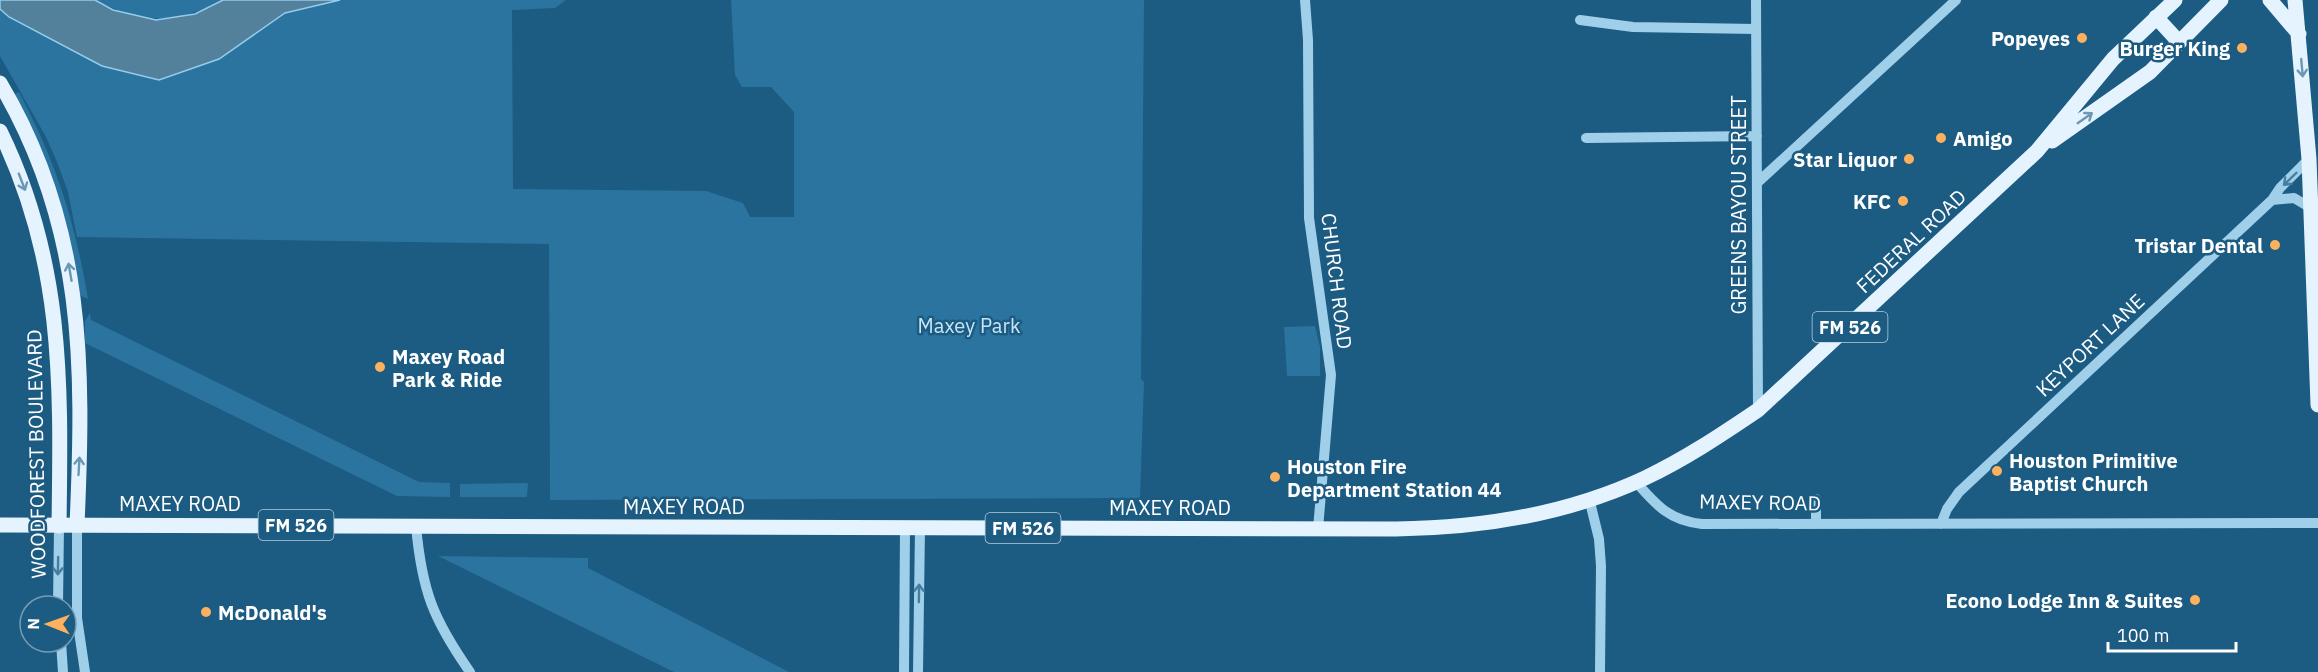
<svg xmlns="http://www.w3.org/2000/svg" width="2318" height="672" viewBox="0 0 2318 672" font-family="'IBM Plex Sans',sans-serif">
	<rect width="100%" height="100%" fill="#1c5b82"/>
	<path fill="#2b749f" d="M 95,0 L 223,0 C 176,24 143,25 95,0 Z
		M 340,0 L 566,0 L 555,8 L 512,10 L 513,189 L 706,191 L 743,203 L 750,217 L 794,217 L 794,112 L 771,87 L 742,87 L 735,75 L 731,0 L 1144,0 L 1141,379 L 1144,382 L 1140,498 L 550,500 L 549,244 L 77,237 L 68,192 L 57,162 L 46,137 L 0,56 L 0,9 L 9,17 L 219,59 L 285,13 Z
		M 19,92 C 56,162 75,221 88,299 L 80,295 L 13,95 Z
		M 90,313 L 91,320 L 419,482 L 450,483 L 450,497 L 397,496 L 85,343 L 85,321 Z
		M 1315,326 L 1320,347 L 1320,376 L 1287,376 L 1284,327 Z
		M 528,483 L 527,497 L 460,497 L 460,484 Z
		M 438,556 L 588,558 L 588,568 L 789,672 L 674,672 Z"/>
	<path fill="#53819c" stroke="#93ccec" stroke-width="1.5" d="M 0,0 L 95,0 L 113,10 L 156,20 L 195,14 L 223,0 L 340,0 L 285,13 L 219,59 L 159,80 L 102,66 L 9,17 L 0,9 Z"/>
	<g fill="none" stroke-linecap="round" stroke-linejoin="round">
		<path stroke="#a0cfea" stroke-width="10" d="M 1305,0 L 1308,40 L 1309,218 L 1331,375 L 1318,529
			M 1756,0 L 1758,410
			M 1580,20 L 1633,27 L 1756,29
			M 1586,138 L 1757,136
			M 1757,183 L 1956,0
			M 2272,200 L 2294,198 L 2311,208
			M 1636,482 C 1656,505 1670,521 1702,524 L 2318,523
			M 1589,498 L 1599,539 L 1601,566 L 1600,672
			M 1816,524 L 1816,499
			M 1941,524 L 1947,509 L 1959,492 L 2272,200 L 2280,188 L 2309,159
			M 77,525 L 77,618 L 85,672
			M 416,526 C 422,591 433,619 470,672
			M 58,606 L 59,526
			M 61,642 L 63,672
			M 904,672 L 905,528
			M 918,672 L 920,528"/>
		<path stroke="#e4f3fe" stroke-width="15" d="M 2270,0 L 2299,34
			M 2295,0 L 2309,159 L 2318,405
			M 2156,17 L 2179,42
			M 0,83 C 85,226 84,365 77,525
			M 0,131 C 64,262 61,384 59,526
			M 2052,141 L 2150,72 L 2221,0
			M 0,525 L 1396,529 C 1480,528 1568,514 1645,478 C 1685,459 1721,435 1758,410 L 2037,151 L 2113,59 L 2175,0"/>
	</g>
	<defs><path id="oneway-shaft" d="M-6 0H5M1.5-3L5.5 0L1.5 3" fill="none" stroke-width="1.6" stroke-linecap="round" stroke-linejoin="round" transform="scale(1.5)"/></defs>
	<g stroke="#6c98b4">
		<use href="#oneway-shaft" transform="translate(2302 68) rotate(85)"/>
		<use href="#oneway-shaft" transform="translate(2085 118) rotate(-35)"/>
		<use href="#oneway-shaft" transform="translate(22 182) rotate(69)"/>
		<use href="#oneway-shaft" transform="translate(70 272) rotate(-100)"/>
		<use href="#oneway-shaft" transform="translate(79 466) rotate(-87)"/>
	</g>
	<g stroke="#447ea1">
		<use href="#oneway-shaft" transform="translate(2290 179) rotate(136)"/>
		<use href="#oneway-shaft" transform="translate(58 566) rotate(91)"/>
		<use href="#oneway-shaft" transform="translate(919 593) rotate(-89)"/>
	</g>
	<g fill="#fbb15d" stroke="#1c5b82" stroke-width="2">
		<circle cx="2082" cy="38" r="6"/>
		<circle cx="2242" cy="48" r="6"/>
		<circle cx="1941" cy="138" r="6"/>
		<circle cx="1909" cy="159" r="6"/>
		<circle cx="1903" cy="201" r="6"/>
		<circle cx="2275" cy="245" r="6"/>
		<circle cx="380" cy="367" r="6"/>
		<circle cx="1997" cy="471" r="6"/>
		<circle cx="1275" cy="477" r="6"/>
		<circle cx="2195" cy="600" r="6"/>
		<circle cx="206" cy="612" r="6"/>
	</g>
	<g text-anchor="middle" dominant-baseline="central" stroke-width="5" stroke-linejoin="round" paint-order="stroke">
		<g fill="#1c5b82" stroke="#bbceda" stroke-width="1.5">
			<rect x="1812.5" y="312" width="75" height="30" rx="4.5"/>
			<rect x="258.5" y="510" width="75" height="30" rx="4.5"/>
			<rect x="985.5" y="513" width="75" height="30" rx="4.5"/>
		</g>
		<g font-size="18" font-weight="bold" fill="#fff">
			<text x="1850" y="327">FM 526</text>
			<text x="296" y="525">FM 526</text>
			<text x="1023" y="528">FM 526</text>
		</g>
		<g font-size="20" font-weight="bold" fill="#fff" stroke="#1c5b82" text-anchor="end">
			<text x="2070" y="38">Popeyes</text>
			<text x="2230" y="48">Burger King</text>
			<text x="1953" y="138" text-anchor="start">Amigo</text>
			<text x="1897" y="159">Star Liquor</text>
			<text x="1891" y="201">KFC</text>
			<text x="2263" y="245">Tristar Dental</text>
			<text x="392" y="356" text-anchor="start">Maxey Road<tspan x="392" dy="23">Park &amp; Ride</tspan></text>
			<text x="2009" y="460" text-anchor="start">Houston Primitive<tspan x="2009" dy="23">Baptist Church</tspan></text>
			<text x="1287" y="466" text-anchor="start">Houston Fire<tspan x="1287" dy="23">Department Station 44</tspan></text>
			<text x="2183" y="600">Econo Lodge Inn &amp; Suites</text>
			<text x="218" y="612" text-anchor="start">McDonald's</text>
		</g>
		<g font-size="20" fill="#fff" stroke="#1c5b82">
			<text transform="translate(1738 205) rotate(-90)">GREENS BAYOU STREET</text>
			<text transform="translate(1911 241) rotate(-43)">FEDERAL ROAD</text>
			<text transform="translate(1337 281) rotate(83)">CHURCH ROAD</text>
			<text transform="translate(2090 345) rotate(-43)">KEYPORT LANE</text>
			<text transform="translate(36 454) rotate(-91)">WOODFOREST BOULEVARD</text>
			<text transform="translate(1760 502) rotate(1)">MAXEY ROAD</text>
			<text x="180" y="503">MAXEY ROAD</text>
			<text x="684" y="506">MAXEY ROAD</text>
			<text x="1170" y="507">MAXEY ROAD</text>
		</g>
		<g font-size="20" fill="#c5e5f8" stroke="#1c5b82">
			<text x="969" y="325">Maxey Park</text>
		</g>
	</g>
	<g transform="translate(48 624) rotate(271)"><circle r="28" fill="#1c5b82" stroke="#779db4" stroke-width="1.5"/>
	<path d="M0-4.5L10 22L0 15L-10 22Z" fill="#fbb15d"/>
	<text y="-9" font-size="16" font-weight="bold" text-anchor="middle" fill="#ffffff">N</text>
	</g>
	<path d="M2108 642v9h128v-9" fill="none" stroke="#ffffff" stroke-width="3"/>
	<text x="2117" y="642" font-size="18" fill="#ffffff" stroke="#1c5b82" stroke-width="4.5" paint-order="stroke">100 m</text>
</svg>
